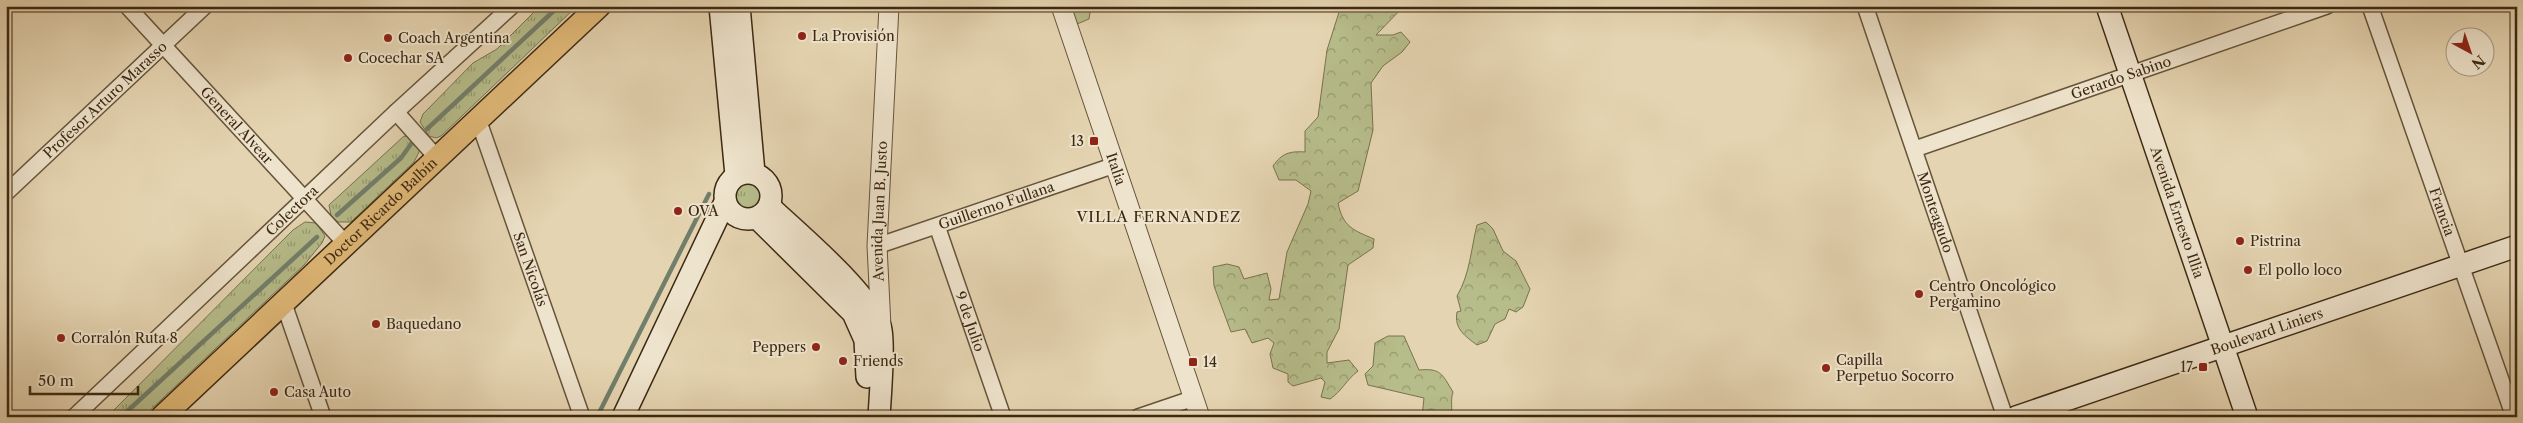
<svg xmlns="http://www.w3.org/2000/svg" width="2523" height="423" viewBox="0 0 2523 423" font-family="'Libre Caslon Text',serif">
	<defs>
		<pattern id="grass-tufts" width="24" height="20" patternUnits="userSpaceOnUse" patternTransform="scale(1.25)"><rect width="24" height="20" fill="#b6bc8a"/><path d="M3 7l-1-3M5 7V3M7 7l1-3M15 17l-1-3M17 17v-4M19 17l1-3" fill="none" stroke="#95996f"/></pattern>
		<pattern id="forest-crowns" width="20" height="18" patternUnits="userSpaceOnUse" patternTransform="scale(1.25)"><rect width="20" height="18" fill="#b6bc8a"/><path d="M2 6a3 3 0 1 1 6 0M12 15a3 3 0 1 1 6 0" fill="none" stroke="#95996f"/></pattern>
	</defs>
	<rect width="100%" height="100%" fill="#e5d4b1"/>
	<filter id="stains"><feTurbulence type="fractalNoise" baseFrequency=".004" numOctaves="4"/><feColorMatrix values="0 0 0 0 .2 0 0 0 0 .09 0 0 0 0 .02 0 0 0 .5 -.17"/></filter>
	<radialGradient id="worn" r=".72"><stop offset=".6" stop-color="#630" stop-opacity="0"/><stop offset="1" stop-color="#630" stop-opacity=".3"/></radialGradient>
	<path fill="url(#grass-tufts)" stroke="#79724e" d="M 540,6 L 577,6 L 441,136 L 436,138 L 429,136 L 420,122 L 423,114 L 473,63 L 497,49 Z
		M 1071,6 L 1091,6 L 1089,19 L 1077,24 Z
		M 404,136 L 409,137 L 420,150 L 414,162 L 351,222 L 338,222 L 331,215 L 329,205 Z
		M734 196a15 15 0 1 1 30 0a15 15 0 1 1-30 0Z
		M 305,222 L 316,223 L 325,236 L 322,243 L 304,265 L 143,417 L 107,417 L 293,230 Z"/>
	<path fill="url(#forest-crowns)" stroke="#79724e" d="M 1341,6 L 1404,6 L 1376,35 L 1393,35 L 1401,32 L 1410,42 L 1402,52 L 1383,66 L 1371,83 L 1373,130 L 1358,191 L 1338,203 C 1343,227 1353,230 1374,239 L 1373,248 L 1348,265 L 1339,329 L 1327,352 L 1327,363 L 1349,360 L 1358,371 C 1346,380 1342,391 1330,399 L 1321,397 L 1325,382 L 1321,378 L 1293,386 L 1288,382 L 1288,374 L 1273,368 L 1270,354 L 1274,343 L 1268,338 L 1252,343 L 1245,329 L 1231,332 L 1214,286 L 1213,267 L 1227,264 L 1239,267 L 1244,279 L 1267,273 L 1271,289 L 1269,300 L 1279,299 L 1287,252 L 1308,204 L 1311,191 L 1296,180 L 1279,180 L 1273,166 C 1282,153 1290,151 1305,152 L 1305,131 L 1318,117 L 1327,50 Z
		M 1486,222 L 1493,229 L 1503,251 L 1516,261 L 1530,289 L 1523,307 L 1516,312 L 1509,309 L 1505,319 L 1495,324 L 1487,341 L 1477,345 C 1465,336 1454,329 1457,312 L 1461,311 L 1457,296 C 1470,274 1471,249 1477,225 Z
		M 1388,336 L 1404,336 L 1419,370 C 1441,368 1442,374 1453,392 C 1450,401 1453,408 1451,417 L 1422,417 L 1424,398 L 1368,385 L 1365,374 L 1373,366 L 1375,343 Z"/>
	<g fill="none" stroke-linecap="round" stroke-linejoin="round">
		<path stroke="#727f6b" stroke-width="4.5" d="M 427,129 L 559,6
			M 337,215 L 401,158 L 411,144
			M 121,417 L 317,237
			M 597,417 L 709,194"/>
		<defs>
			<g id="minor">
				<path id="s1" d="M 127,6 L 347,245"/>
				<path id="s2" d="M 1865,6 L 2005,417"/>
				<path id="s3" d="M 2370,6 L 2514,417"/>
				<path d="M 396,112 L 438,159"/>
				<path id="s4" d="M 479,122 L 582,417"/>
				<path id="s5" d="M 1915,149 L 2327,6"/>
				<path id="s6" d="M 6,193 L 205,6"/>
				<path id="s7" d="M 937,226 L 1003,417"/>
				<path id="s8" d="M 877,246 L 1115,165"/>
				<path d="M 284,304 L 323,417"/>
				<path id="s9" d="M 74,417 L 396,112 L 512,6"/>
				<path d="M 1138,417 L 1194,398"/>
			</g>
			<g id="tertiary">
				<path id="s10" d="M 1061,6 L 1200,417"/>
				<path id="s11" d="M 881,326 L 877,246 L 889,6"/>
			</g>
			<g id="secondary">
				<path d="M 720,6 L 736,175"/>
				<path d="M 739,6 L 754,173"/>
				<path id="s12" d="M 2107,6 L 2247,417"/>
				<circle cx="748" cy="196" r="23"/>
				<path d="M 769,206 C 800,235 865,289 880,326 C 885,338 880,399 879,417"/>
				<path d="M 757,218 L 853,313 L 865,340 L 867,377"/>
				<path d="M 623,417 L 725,202"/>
				<path id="s13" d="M 2016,417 L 2517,246"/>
			</g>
			<g id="primary">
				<path id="s14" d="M 162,417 L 599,6"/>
			</g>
		</defs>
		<use href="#minor" stroke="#66543a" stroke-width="18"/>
		<use href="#tertiary" stroke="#66543a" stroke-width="21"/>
		<use href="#secondary" stroke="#3c2912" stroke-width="24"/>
		<use href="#primary" stroke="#3c2912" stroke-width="25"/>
		<use href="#minor" stroke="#eee3cc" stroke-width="15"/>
		<use href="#tertiary" stroke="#eee3cc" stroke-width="19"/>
		<use href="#secondary" stroke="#eee3cc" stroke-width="21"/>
		<use href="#primary" stroke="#e2ba78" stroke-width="22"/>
	</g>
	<g fill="#8f2418" stroke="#eee3cc" stroke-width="2">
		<circle cx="802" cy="36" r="5"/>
		<circle cx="388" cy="38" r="5"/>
		<circle cx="348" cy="58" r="5"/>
		<rect x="1089" y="136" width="10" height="10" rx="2.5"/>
		<circle cx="678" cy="211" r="5"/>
		<circle cx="2240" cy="241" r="5"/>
		<circle cx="2248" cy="270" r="5"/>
		<circle cx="1919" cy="294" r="5"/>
		<circle cx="376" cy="324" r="5"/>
		<circle cx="61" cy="338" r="5"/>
		<circle cx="816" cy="347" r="5"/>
		<circle cx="843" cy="361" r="5"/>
		<rect x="1188" y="357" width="10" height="10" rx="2.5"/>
		<rect x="2198" y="362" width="10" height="10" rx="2.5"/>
		<circle cx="1826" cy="368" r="5"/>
		<circle cx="274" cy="392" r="5"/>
	</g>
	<g text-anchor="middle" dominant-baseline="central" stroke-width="4" stroke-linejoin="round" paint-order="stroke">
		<g font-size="14" fill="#3c2912" stroke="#eee3cc" text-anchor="start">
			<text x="812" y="36">La Provisión</text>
			<text x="398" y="38">Coach Argentina</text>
			<text x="358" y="58">Cocechar SA</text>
			<text x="1084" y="141" text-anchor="end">13</text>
			<text x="688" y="211">OVA</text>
			<text x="2250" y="241">Pistrina</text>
			<text x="2258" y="270">El pollo loco</text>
			<text x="1929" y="286">Centro Oncológico<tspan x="1929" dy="16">Pergamino</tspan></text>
			<text x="386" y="324">Baquedano</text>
			<text x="71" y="338">Corralón Ruta 8</text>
			<text x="806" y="347" text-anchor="end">Peppers</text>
			<text x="1836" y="360">Capilla<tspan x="1836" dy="16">Perpetuo Socorro</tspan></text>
			<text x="853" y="361">Friends</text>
			<text x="1203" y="362">14</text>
			<text x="2193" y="367" text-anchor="end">17</text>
			<text x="284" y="392">Casa Auto</text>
		</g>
		<g font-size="14" fill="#3c2912" stroke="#eee3cc">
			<text stroke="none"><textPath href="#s5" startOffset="218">Gerardo Sabino</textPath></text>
			<text stroke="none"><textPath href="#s6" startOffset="136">Profesor Arturo Marasso</textPath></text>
			<text stroke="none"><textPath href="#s1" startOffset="162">General Alvear</textPath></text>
			<text stroke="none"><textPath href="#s10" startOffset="172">Italia</textPath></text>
			<text stroke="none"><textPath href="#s8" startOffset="126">Guillermo Fullana</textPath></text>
			<text stroke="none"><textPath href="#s9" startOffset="300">Colectora</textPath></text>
			<text stroke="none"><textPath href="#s2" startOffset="218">Monteagudo</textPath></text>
			<text stroke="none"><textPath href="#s3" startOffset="218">Francia</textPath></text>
			<text stroke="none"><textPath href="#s14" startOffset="300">Doctor Ricardo Balbín</textPath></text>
			<text stroke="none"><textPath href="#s11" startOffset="115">Avenida Juan B. Justo</textPath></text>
			<text stroke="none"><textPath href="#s12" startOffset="218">Avenida Ernesto Illia</textPath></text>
			<text stroke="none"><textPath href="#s4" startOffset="156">San Nicolás</textPath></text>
			<text stroke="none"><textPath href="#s7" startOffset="101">9 de Julio</textPath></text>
			<text stroke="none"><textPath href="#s13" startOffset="265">Boulevard Liniers</textPath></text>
		</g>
		<g font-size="15" letter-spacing="1" fill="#3c2912" stroke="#eee3cc">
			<text x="1159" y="216">VILLA FERNANDEZ</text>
		</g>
	</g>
	<rect width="2523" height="423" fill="none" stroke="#e5d4b1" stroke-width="25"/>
	<rect x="8" y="8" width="2508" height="408" fill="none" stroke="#3c2912" stroke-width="2.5"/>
	<rect x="12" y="12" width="2498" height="398" fill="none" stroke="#3c2912"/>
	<g transform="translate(2470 52) rotate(140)"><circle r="24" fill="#eee3cc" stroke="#a79982"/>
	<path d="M0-4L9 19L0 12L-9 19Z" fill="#8f2418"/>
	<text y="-8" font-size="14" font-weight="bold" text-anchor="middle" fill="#3c2912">N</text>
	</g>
	<path d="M30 386v8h108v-8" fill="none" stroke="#3c2912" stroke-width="2.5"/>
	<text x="38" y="386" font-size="15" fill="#3c2912" stroke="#eee3cc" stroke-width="4" paint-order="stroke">50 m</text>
	<rect width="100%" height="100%" filter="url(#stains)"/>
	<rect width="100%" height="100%" fill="url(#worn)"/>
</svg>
